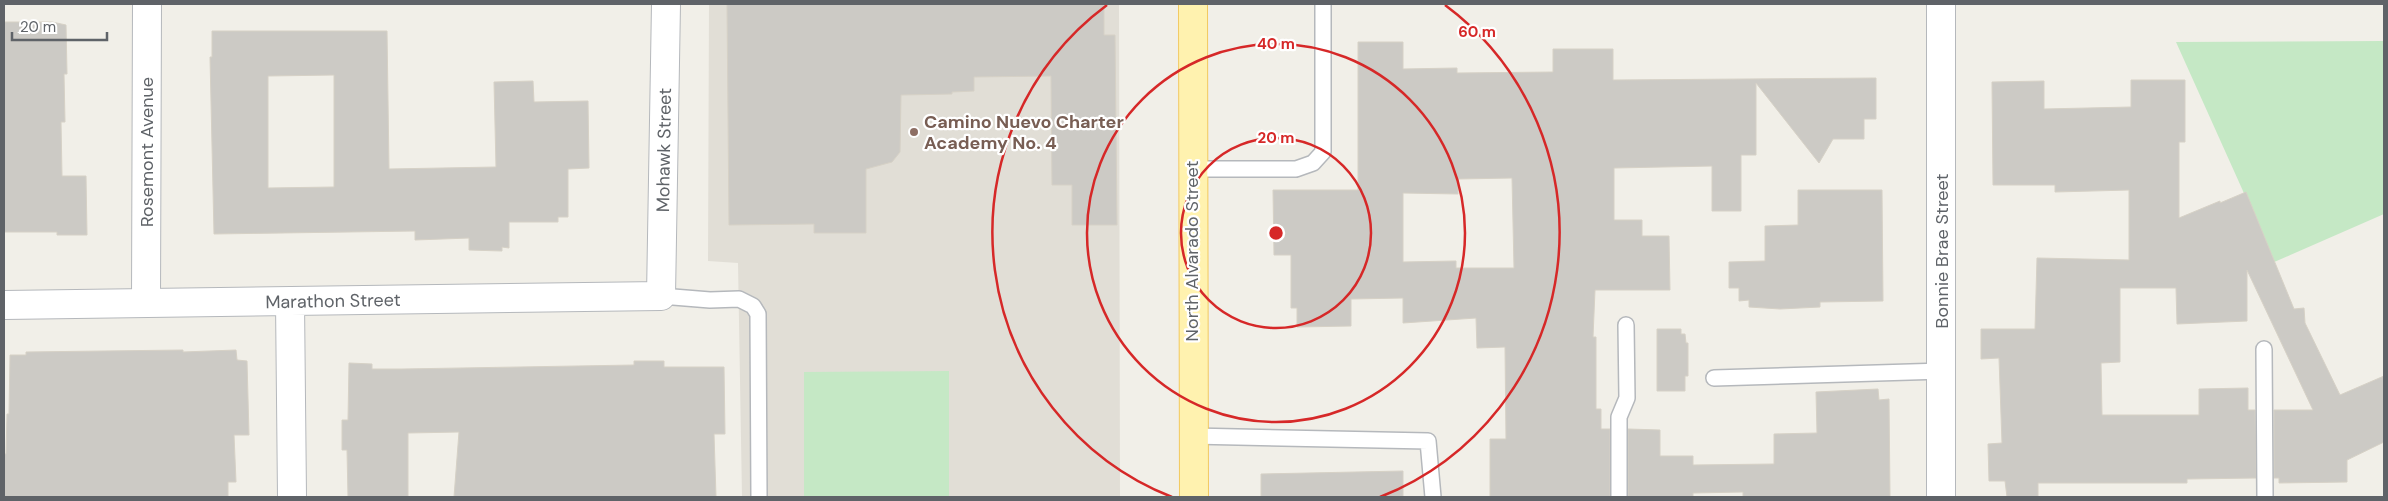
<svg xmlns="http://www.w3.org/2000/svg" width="2388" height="501" viewBox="0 0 2388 501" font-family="'DM Sans',sans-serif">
	<rect width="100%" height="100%" fill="#f1efe8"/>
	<path fill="#e1ded6" d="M 709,4 L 1119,4 L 1120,497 L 742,497 L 738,263 L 708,261 Z"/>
	<path fill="#c5e8c5" d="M 2384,41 L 2384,214 L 2272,263 L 2243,191 L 2176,42 Z
		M 949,371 L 949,497 L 804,497 L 804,372 Z"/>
	<path fill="#cccac5" stroke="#d6d1c6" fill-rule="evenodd" d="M 727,4 L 1104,4 L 1104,35 L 1115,35 L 1117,225 L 1072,225 L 1072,185 L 1052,185 L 1051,76 L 974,77 L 974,91 L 952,92 L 952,94 L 901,95 L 900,152 L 892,162 L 866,169 L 866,233 L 814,233 L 814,224 L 729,225 Z
		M 4,22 L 52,22 L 66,25 L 67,74 L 64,74 L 65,122 L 61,122 L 62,176 L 86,176 L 87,235 L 57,235 L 57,232 L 4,232 Z
		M 212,31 L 387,31 L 389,169 L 496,167 L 494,82 L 533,81 L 534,102 L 588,101 L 589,168 L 568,169 L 568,217 L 558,217 L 558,222 L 509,222 L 509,248 L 502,247 L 502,251 L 469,250 L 469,238 L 415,240 L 415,231 L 214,234 L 210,57 L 212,57 ZM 334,75 L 334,187 L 268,188 L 268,76 Z
		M 1358,42 L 1403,42 L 1403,69 L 1457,68 L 1457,73 L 1553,72 L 1553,49 L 1613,49 L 1613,80 L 1876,78 L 1876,119 L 1864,119 L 1864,139 L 1833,139 L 1819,163 L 1756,83 L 1756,155 L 1741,155 L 1741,211 L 1712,211 L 1712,166 L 1614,168 L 1614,220 L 1642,220 L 1642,236 L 1669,236 L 1670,290 L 1595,290 L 1593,337 L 1596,337 L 1596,409 L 1601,409 L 1601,429 L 1610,429 L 1610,497 L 1490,497 L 1490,439 L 1506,439 L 1505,347 L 1477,348 L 1476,318 L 1403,323 L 1403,298 L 1351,299 L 1351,326 L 1297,327 L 1297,308 L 1291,308 L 1291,255 L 1274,255 L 1273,190 L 1358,190 ZM 1512,178 L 1514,268 L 1456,268 L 1456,261 L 1403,262 L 1403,193 L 1458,194 L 1458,179 Z
		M 2131,80 L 2185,80 L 2185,142 L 2179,142 L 2179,218 L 2220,201 L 2220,203 L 2246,192 L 2294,309 L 2304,308 L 2305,323 L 2340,395 L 2384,376 L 2384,442 L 2347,460 L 2347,482 L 2279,483 L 2279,478 L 2274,478 L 2274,410 L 2313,410 L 2247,270 L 2247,321 L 2177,324 L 2176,288 L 2120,288 L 2120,362 L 2101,363 L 2102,415 L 2199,415 L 2199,389 L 2248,388 L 2248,410 L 2255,410 L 2256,478 L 2187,479 L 2187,483 L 2038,483 L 2038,497 L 2007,497 L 2005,481 L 1989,481 L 1988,444 L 2002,443 L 1999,358 L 1981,359 L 1981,329 L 2035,329 L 2037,258 L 2129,260 L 2129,190 L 2055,192 L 2055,185 L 1993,185 L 1992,82 L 2044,81 L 2044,109 L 2131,107 Z
		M 1798,190 L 1882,190 L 1883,301 L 1820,302 L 1820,307 L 1780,309 L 1749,307 L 1749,300 L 1739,301 L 1739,288 L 1729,288 L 1729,262 L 1765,261 L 1765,226 L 1798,225 Z
		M 1657,329 L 1681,329 L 1681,334 L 1685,334 L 1686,343 L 1688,343 L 1688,376 L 1685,376 L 1685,391 L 1657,391 Z
		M 183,350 L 183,352 L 236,350 L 237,360 L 247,361 L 249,435 L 234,435 L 236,482 L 228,482 L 228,497 L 4,497 L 4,454 L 6,454 L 7,414 L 9,414 L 10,355 L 26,355 L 26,352 Z
		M 634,361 L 664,361 L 664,367 L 724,367 L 725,434 L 714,434 L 716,497 L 454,497 L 459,432 L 408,433 L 408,497 L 348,497 L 347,450 L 342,450 L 342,420 L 348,420 L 349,363 L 372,364 L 372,369 L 402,369 L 634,365 Z
		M 1878,389 L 1879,400 L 1889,399 L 1890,497 L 1743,497 L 1743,492 L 1693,493 L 1693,497 L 1628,497 L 1628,429 L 1660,430 L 1660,456 L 1693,456 L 1693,465 L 1774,464 L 1774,434 L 1817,433 L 1816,392 Z
		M 1403,471 L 1403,497 L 1261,497 L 1261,474 Z"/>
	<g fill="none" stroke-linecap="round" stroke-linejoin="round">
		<defs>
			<path id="lane" d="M 1192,169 L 1296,169 L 1313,163 L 1323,152 L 1323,4
				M 661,296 L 710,300 L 739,299 L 753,306 L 758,314 L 759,497
				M 2264,349 L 2265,497
				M 1714,378 L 1943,371
				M 1192,436 L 1428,441 L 1433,497
				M 1619,497 L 1619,417 L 1627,398 L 1626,325"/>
			<path id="street" d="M 1941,4 L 1941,497
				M 146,301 L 147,4
				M 290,302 L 292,497
				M 4,305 L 661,296 L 666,4"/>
			<path id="primary" d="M 1193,4 L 1194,497"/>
		</defs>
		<use href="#lane" stroke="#b5b8bc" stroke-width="18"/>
		<use href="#street" stroke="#b5b8bc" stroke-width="30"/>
		<use href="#primary" stroke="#f2c960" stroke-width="30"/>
		<use href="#lane" stroke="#fff" stroke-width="15"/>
		<use href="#street" stroke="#fff" stroke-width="28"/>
		<use href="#primary" stroke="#fff2af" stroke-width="28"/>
	</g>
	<g fill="none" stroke="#d62828" stroke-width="2.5">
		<circle cx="1276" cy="233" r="95"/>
		<circle cx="1276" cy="233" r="189"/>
		<path d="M1172 497A284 284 0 0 1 1107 5M1445 5A284 284 0 0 1 1380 497"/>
	</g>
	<circle fill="#8d6e63" stroke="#fff" stroke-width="2" cx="914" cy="132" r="5"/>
	<g text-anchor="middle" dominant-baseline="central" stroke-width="4.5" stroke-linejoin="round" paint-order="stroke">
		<g font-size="18" font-weight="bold" fill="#785e54" stroke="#fff" text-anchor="start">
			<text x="924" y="122">Camino Nuevo Charter<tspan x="924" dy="21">Academy No. 4</tspan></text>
		</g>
		<g font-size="18" fill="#5f6368" stroke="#fff">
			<text transform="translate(664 150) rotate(-89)">Mohawk Street</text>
			<text transform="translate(147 152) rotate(-90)">Rosemont Avenue</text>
			<text transform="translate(1192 251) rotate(-90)">North Alvarado Street</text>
			<text transform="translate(1942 251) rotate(-90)">Bonnie Brae Street</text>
			<text transform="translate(333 301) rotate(-1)">Marathon Street</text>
		</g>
	</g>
	<circle cx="1276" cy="233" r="8" fill="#d62828" stroke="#fff" stroke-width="2.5"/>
	<g font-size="15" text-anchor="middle" font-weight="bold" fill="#d62828" stroke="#fff" stroke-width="4.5" stroke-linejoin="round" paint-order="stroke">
		<text x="1477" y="37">60 m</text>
		<text x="1276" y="49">40 m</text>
		<text x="1276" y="143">20 m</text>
	</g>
	<rect width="2388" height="501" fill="none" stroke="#5f6368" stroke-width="10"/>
	<path d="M12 32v8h95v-8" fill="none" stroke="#5f6368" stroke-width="2.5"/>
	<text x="20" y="32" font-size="15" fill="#5f6368" stroke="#ffffff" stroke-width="4" paint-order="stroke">20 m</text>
</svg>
